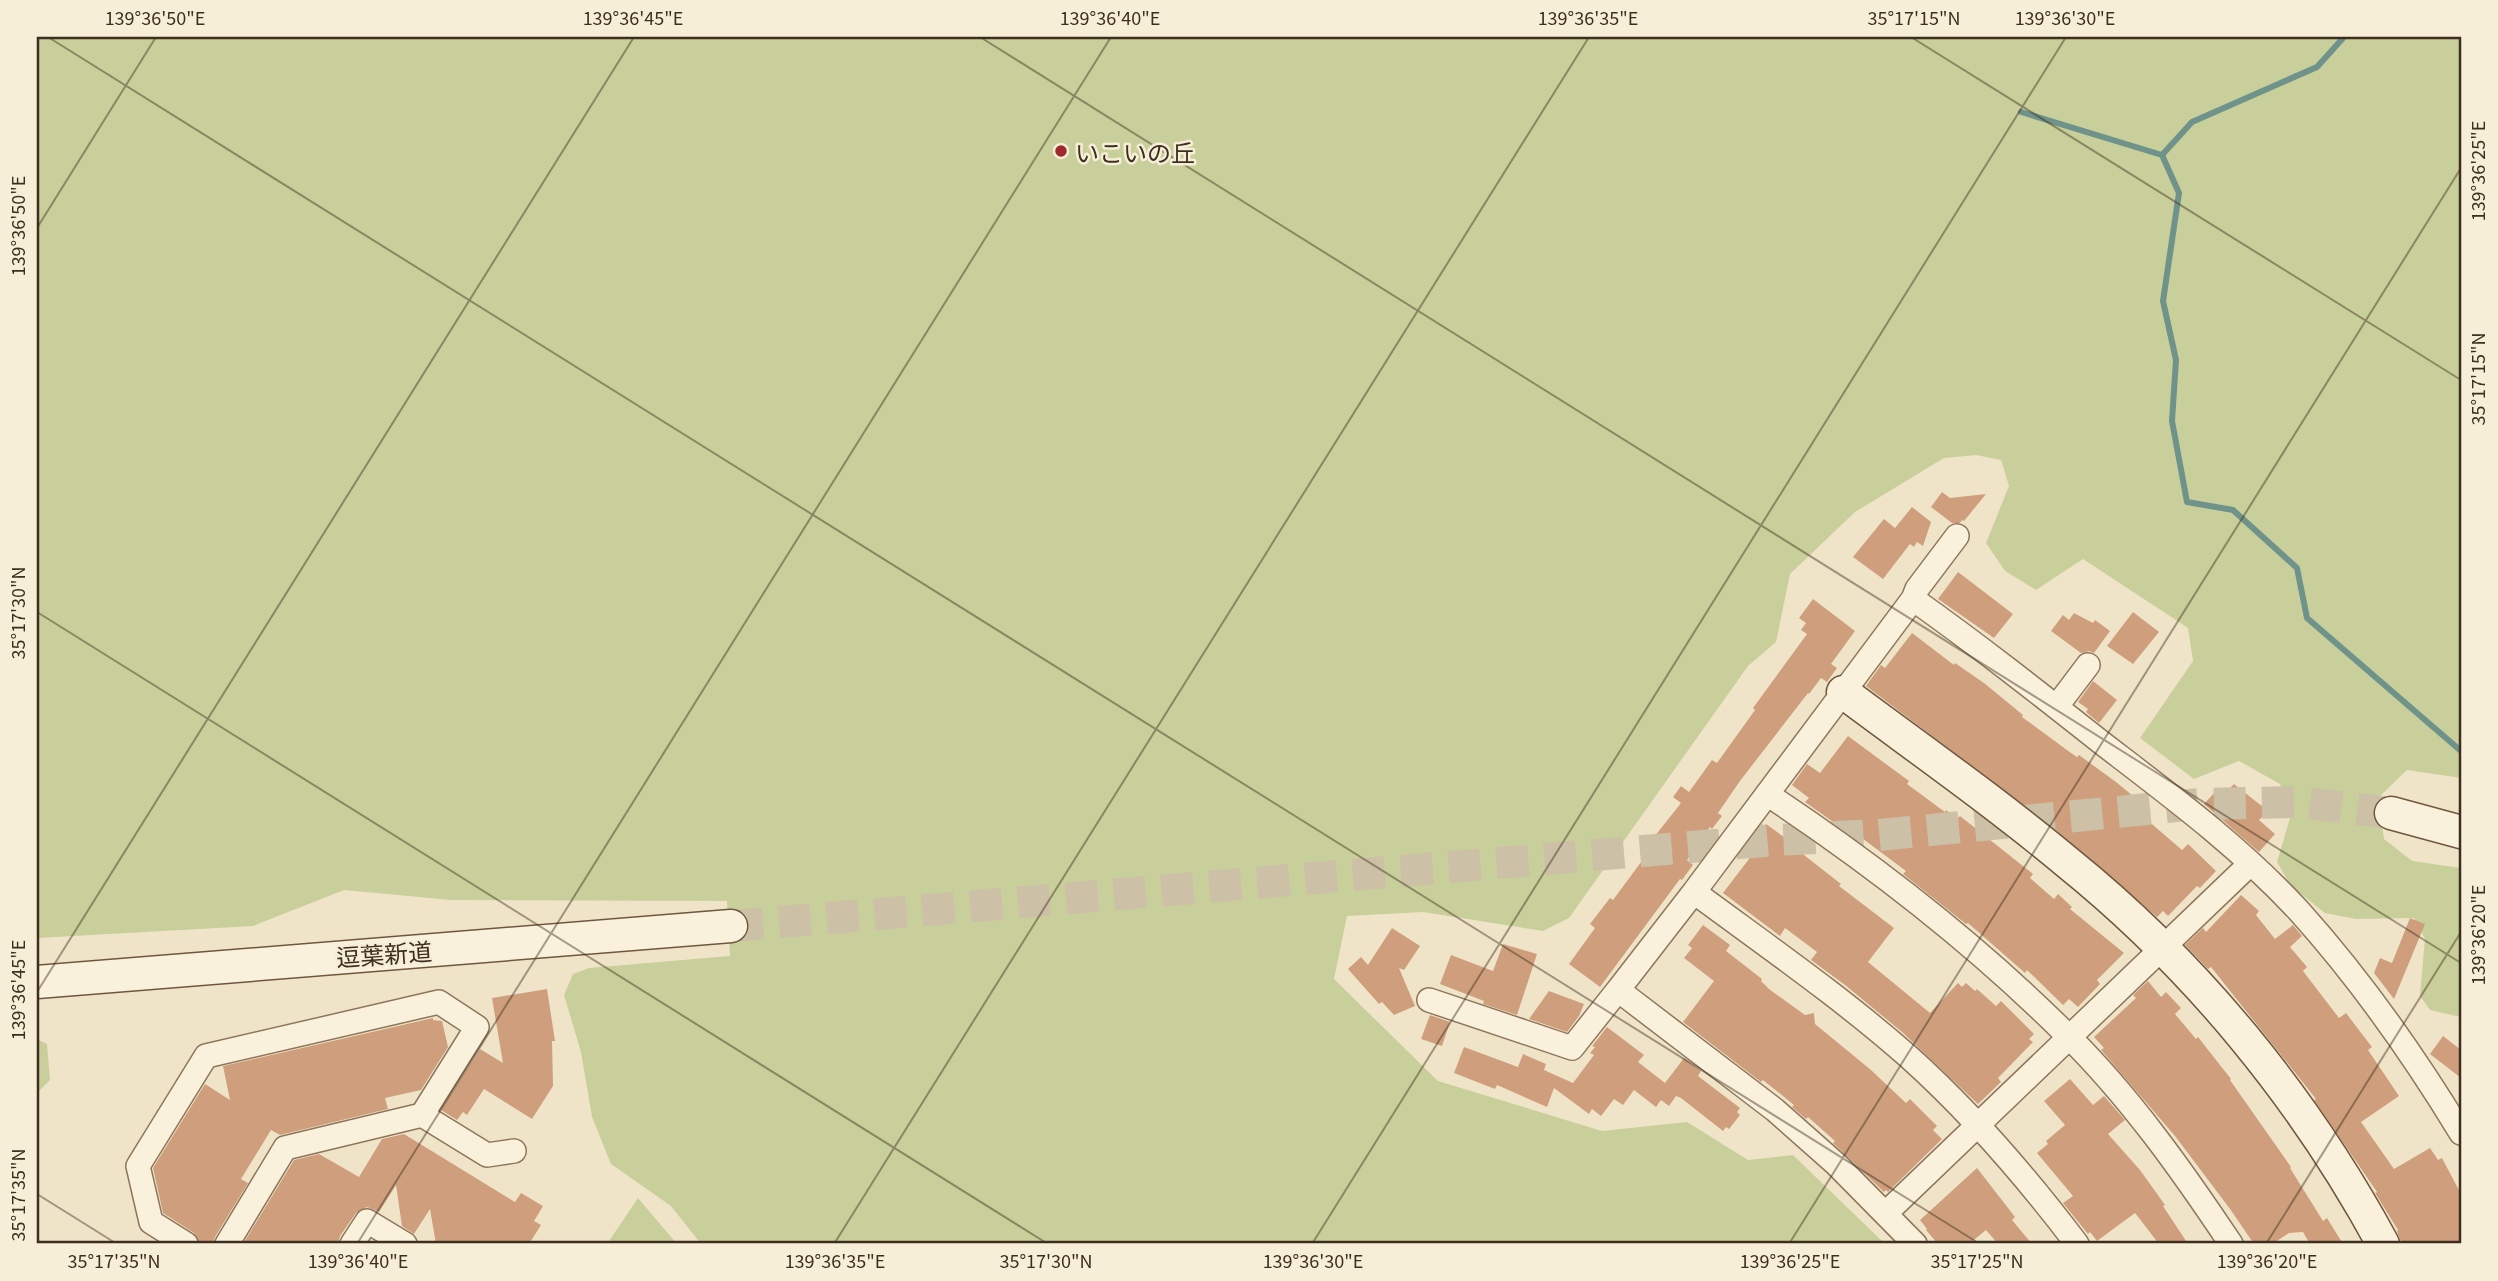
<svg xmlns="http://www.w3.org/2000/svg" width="2498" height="1281" viewBox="0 0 2498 1281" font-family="Georgia,'Noto Sans JP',serif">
	<rect width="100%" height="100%" fill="#f0e4c8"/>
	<path fill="#c9cf9b" d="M 37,37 L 2461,37 L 2461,778 L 2407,770 L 2378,798 L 2384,839 L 2412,861 L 2461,868 L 2461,1017 L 2430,1010 L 2420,996 L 2425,939 L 2414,918 L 2356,919 L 2325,913 L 2291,886 L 2277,862 L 2290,818 L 2280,784 L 2239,761 L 2194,779 L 2140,738 L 2193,661 L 2188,628 L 2083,559 L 2036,590 L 2005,571 L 1986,543 L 2009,486 L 2001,460 L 1976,455 L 1944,458 L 1855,512 L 1790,574 L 1776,642 L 1748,666 L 1569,918 L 1543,931 L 1423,912 L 1347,916 L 1334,979 L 1438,1081 L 1602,1131 L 1687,1122 L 1748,1160 L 1793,1155 L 1885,1244 L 701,1244 L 671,1206 L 611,1164 L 592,1117 L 581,1052 L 564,995 L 573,974 L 589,968 L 730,956 L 727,901 L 451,900 L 344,890 L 253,926 L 37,938 Z
		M 37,1039 L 47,1044 L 50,1080 L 37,1093 Z
		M 638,1198 L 677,1244 L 607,1244 Z"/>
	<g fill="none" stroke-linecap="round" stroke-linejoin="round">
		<path stroke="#6f938a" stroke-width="6" d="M 2021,112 L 2162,155 L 2179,193 L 2163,301 L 2176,360 L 2172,421 L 2187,502 L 2233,510 L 2297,568 L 2307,618 L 2461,751
			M 2162,155 L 2192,122 L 2317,67 L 2344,37"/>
	</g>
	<path fill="#cf9f7d" d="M 1942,492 L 1950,498 L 1986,494 L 1964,521 L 1962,520 L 1960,523 L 1952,523 L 1931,507 Z
		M 1912,507 L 1931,522 L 1923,546 L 1917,542 L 1914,547 L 1910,544 L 1883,579 L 1853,557 L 1884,519 L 1895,528 Z
		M 1958,572 L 2013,614 L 1994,638 L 1938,599 Z
		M 1813,599 L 1855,631 L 1831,664 L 1837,668 L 1827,682 L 1821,678 L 1809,694 L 1808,693 L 1740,781 L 1718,813 L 1722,816 L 1712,829 L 1710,827 L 1687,860 L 1693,865 L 1682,880 L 1680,879 L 1600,987 L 1569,964 L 1595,928 L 1590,924 L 1610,898 L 1613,900 L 1647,854 L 1643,851 L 1681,803 L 1673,797 L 1681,786 L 1689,792 L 1712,760 L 1717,763 L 1755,710 L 1753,708 L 1807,634 L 1801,630 L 1806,623 L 1799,618 Z
		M 2133,612 L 2159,632 L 2133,664 L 2107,646 Z
		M 2074,613 L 2093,623 L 2095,620 L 2110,631 L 2094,653 L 2089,651 L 2081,653 L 2051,631 L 2063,615 L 2069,620 Z
		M 1912,633 L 1954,665 L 1955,663 L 1984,683 L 2023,715 L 2022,717 L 2071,753 L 2077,757 L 2079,755 L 2116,782 L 2144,805 L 2138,812 L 2182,850 L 2188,844 L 2216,871 L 2200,888 L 2197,886 L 2168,916 L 2163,911 L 2157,917 L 2051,826 L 1866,686 L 1881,665 L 1885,668 Z
		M 2093,681 L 2117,700 L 2099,723 L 2086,712 L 2088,709 L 2078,702 Z
		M 1848,736 L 1909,781 L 1907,784 L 1945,812 L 1946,810 L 1957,819 L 1960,816 L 2033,874 L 2030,878 L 2054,899 L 2058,894 L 2072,907 L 2070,909 L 2124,953 L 2097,980 L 2100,984 L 2078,1007 L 2069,999 L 2063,1005 L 2027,970 L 2025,973 L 1968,923 L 1966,924 L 1903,874 L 1906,871 L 1839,821 L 1836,824 L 1805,802 L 1809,798 L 1792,785 L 1807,764 L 1820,773 Z
		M 2234,784 L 2268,811 L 2259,820 L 2275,834 L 2259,852 L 2204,804 L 2217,790 L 2223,795 Z
		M 1762,824 L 1764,826 L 1766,824 L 1798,847 L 1797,849 L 1804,855 L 1841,884 L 1839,886 L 1894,928 L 1868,962 L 1930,1013 L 1958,983 L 1962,987 L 1966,983 L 1975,991 L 1977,989 L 1996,1006 L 2001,1001 L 2034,1034 L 2029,1039 L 2033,1042 L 1998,1078 L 2001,1082 L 1978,1104 L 1902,1032 L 1845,985 L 1811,960 L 1817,952 L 1785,928 L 1780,936 L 1723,893 L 1752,855 L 1744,849 Z
		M 2241,895 L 2259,911 L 2256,915 L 2275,939 L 2293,925 L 2302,936 L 2290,947 L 2307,967 L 2303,971 L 2339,1018 L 2346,1013 L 2372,1047 L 2368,1050 L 2399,1096 L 2361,1122 L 2394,1169 L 2430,1148 L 2438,1160 L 2442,1158 L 2461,1194 L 2461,1244 L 2402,1244 L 2397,1231 L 2398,1230 L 2375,1193 L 2377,1192 L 2314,1100 L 2316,1099 L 2211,967 L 2208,969 L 2185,945 L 2203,928 L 2206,932 Z
		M 2410,918 L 2425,924 L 2394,999 L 2374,973 L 2380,958 L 2392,963 Z
		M 1703,925 L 1730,945 L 1726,951 L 1762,979 L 1761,981 L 1769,989 L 1805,1015 L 1814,1013 L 1815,1024 L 1871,1070 L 1906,1103 L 1910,1099 L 1937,1126 L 1933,1130 L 1942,1139 L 1888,1192 L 1886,1190 L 1884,1192 L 1833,1143 L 1835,1141 L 1808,1117 L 1806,1119 L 1792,1107 L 1794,1105 L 1763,1080 L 1761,1082 L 1683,1022 L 1714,981 L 1684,958 L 1692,948 L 1688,945 Z
		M 1392,928 L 1420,946 L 1404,970 L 1399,968 L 1415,1006 L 1394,1015 L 1382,1002 L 1379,1004 L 1348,969 L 1361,957 L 1368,965 Z
		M 1503,944 L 1537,954 L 1517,1015 L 1483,1004 L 1484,1001 L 1440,984 L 1451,955 L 1493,971 Z
		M 2148,981 L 2161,997 L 2166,992 L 2181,1008 L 2175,1014 L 2196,1039 L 2198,1037 L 2231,1079 L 2230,1080 L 2291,1167 L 2290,1168 L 2323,1221 L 2327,1218 L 2343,1244 L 2310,1244 L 2303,1232 L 2289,1233 L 2272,1244 L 2254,1244 L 2230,1209 L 2175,1136 L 2101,1050 L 2104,1048 L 2094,1037 L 2136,998 L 2133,995 Z
		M 547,989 L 555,1041 L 552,1041 L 553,1086 L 532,1119 L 484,1089 L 467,1115 L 463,1112 L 457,1120 L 441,1110 L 480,1049 L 503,1063 L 492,998 Z
		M 1549,991 L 1584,1004 L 1579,1016 L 1567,1032 L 1529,1019 Z
		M 1430,1015 L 1450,1022 L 1442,1046 L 1421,1039 Z
		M 433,1018 L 433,1020 L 442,1021 L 448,1047 L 421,1090 L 385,1098 L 388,1109 L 280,1135 L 271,1130 L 241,1179 L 248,1183 L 215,1237 L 213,1244 L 200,1244 L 194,1233 L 163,1213 L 153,1168 L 205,1084 L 230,1100 L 223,1066 Z
		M 1607,1027 L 1644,1055 L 1638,1062 L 1665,1083 L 1684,1058 L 1701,1071 L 1698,1076 L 1740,1108 L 1737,1112 L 1740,1115 L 1729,1129 L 1726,1127 L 1723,1131 L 1681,1098 L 1676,1096 L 1669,1106 L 1661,1100 L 1656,1107 L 1634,1090 L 1623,1105 L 1614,1099 L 1601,1116 L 1592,1109 L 1589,1114 L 1554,1088 L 1547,1107 L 1497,1085 L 1495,1089 L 1454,1073 L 1464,1047 L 1518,1067 L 1523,1054 L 1546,1064 L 1544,1070 L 1573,1083 L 1594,1055 L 1590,1053 L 1595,1047 L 1592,1046 Z
		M 2443,1036 L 2461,1050 L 2461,1078 L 2430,1054 Z
		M 2070,1079 L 2093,1105 L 2104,1096 L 2125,1120 L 2108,1134 L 2140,1170 L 2165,1205 L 2163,1206 L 2188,1244 L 2159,1244 L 2135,1213 L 2097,1241 L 2090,1232 L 2088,1234 L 2063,1203 L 2073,1196 L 2037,1153 L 2048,1144 L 2046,1141 L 2065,1125 L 2044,1101 Z
		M 404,1134 L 515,1202 L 521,1193 L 543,1206 L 534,1221 L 541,1225 L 529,1244 L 436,1244 L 430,1209 L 414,1234 L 402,1226 L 396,1185 L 379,1212 L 367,1207 L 356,1213 L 340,1236 L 338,1244 L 243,1244 L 294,1160 L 319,1154 L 359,1177 L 382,1139 Z
		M 1977,1168 L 2015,1217 L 2012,1220 L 2032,1244 L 1998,1244 L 1986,1230 L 1969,1244 L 1938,1244 L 1926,1230 L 1927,1229 L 1920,1220 Z"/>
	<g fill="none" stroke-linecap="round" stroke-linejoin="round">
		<path stroke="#ccc0a6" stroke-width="32" stroke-dasharray="32 16" stroke-linecap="butt" d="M 731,926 L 1776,840 L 1879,835 L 2199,804 L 2297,802 L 2391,813"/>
		<defs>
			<path id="street" d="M 1913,599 L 1917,589 L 1957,536
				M 2057,706 L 2088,665
				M 1767,794 C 1874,865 1977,945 2068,1036 C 2130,1097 2183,1172 2231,1244
				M 1694,892 L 1618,990 L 1775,1110 L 1836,1164 L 1915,1244
				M 1429,1000 L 1572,1048 L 1618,990
				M 422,1115 L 487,1155 L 514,1151
				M 1886,1213 L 2250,864
				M 186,1244 L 151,1222 L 138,1166 L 206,1056 L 439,1002 L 477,1027 L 422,1115 L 285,1148 L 227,1244
				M 352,1244 L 367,1221 L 405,1244
				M 2077,1244 C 2027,1178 1972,1114 1910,1058 C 1842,998 1767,946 1694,892 L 1913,599 C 1978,645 2040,694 2102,743 C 2171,796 2240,847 2299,911 C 2361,980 2413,1054 2461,1133"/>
			<path id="secondary" d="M 1843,692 C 1918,748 1995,802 2067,862 C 2196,966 2304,1098 2383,1244
				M 2391,813 L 2461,832
				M 37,982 L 731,926"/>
		</defs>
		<use href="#street" stroke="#8d765c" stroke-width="26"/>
		<use href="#secondary" stroke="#6f573f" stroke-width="35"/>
		<use href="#street" stroke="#faf1dc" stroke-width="23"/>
		<use href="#secondary" stroke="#faf1dc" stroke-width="32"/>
	</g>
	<path fill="none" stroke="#3d2e20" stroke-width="2" stroke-opacity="0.45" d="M 48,37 L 1980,1244M 980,37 L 2461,963M 1911,37 L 2461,380M 37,228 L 156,37M 37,612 L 1048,1244M 37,992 L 634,37M 37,1194 L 117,1244M 357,1244 L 1111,37M 834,1244 L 1589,37M 1312,1244 L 2066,37M 1789,1244 L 2461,168M 2266,1244 L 2461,932"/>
	<circle fill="#9e2a2b" stroke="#f7eed8" stroke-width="2.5" cx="1061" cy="151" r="7"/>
	<g text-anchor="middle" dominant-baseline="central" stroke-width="5" stroke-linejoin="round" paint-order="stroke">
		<g font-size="24" fill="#3d2e20" stroke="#f7eed8" text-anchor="start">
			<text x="1075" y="151">いこいの丘</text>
		</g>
		<g font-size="24" fill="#3d2e20" stroke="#f7eed8">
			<text transform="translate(384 953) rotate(-4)">逗葉新道</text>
		</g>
	</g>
	<rect width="2498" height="1281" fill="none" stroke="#f7eed8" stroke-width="77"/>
	<rect x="38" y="38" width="2422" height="1204" fill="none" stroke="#3d2e20" stroke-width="2.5"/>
	<g font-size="18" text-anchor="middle" fill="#3d2e20">
		<text x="155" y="25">139°36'50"E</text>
		<text x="633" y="25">139°36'45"E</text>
		<text x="1110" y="25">139°36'40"E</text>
		<text x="1588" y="25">139°36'35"E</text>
		<text x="1914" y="25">35°17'15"N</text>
		<text x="2065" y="25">139°36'30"E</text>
		<text transform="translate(2479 171) rotate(-90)" y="6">139°36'25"E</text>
		<text transform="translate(19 226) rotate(-90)" y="6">139°36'50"E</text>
		<text transform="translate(2479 379) rotate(-90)" y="6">35°17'15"N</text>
		<text transform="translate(19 613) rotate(-90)" y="6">35°17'30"N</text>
		<text transform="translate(2479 935) rotate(-90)" y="6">139°36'20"E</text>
		<text transform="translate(19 990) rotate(-90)" y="6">139°36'45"E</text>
		<text transform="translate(19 1195) rotate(-90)" y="6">35°17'35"N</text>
		<text x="114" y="1268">35°17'35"N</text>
		<text x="358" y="1268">139°36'40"E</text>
		<text x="835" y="1268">139°36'35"E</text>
		<text x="1046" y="1268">35°17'30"N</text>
		<text x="1313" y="1268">139°36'30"E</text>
		<text x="1790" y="1268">139°36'25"E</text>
		<text x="1977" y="1268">35°17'25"N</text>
		<text x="2267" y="1268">139°36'20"E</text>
	</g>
</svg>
